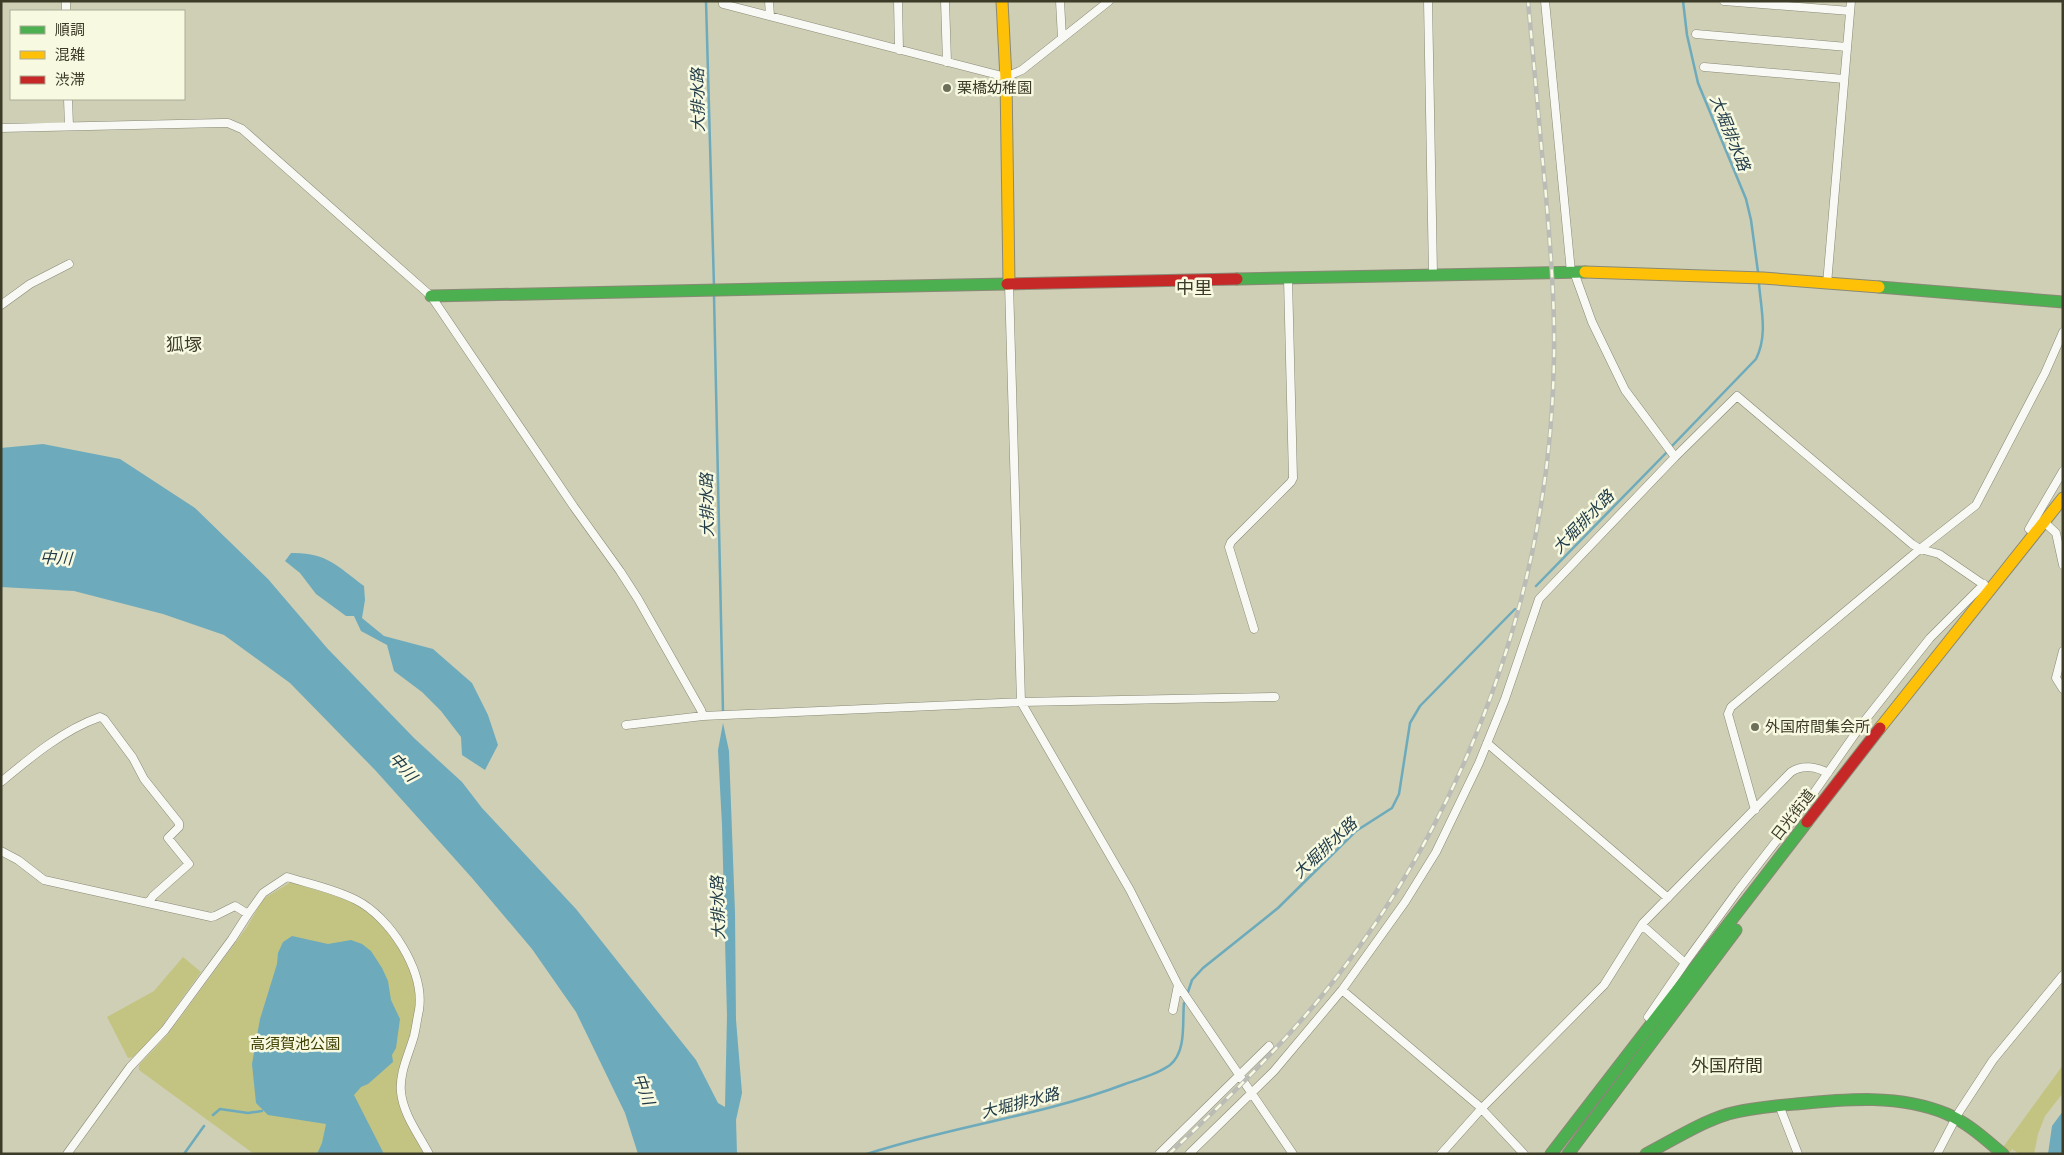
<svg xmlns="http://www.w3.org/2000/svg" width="2064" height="1155" viewBox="0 0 2064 1155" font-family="'DM Sans','Noto Sans JP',sans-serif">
	<rect width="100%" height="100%" fill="#cecfb5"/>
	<path fill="#c3c482" d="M 291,882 L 354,902 C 394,924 423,974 414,1020 C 409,1043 396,1067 397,1091 C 398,1109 416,1137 424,1154 L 254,1154 L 139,1070 L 139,1065 L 168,1034 L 247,927 L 263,899 Z
		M 183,957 L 201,972 L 157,1033 L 133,1057 L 128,1058 L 107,1017 L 154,991 Z
		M 2063,1065 L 2063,1093 L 2045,1116 L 2038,1134 L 2034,1154 L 2019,1154 L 2012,1149 L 2009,1154 L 1998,1154 Z"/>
	<path fill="#6daabc" d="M 43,444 L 120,459 L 195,508 L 268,579 L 327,648 L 414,738 L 462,782 L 482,808 L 576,909 L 696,1060 L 718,1103 L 725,1107 L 727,1016 L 722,825 L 718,750 L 723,723 L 729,751 L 735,913 L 736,1020 L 742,1093 L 736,1120 L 737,1154 L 638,1154 L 625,1113 L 576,1012 L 532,949 L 472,878 L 376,771 L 290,683 L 224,635 L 163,614 L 74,591 L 1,587 L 1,448 Z
		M 291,553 C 326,552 337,566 364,586 L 365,600 L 362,618 L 384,636 L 433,649 L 472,683 L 488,715 L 498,745 L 485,770 L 462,755 L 461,737 L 441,711 L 422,692 L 394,671 L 387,645 L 361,631 L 354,616 L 346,616 L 316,594 L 300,573 L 285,561 Z
		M 292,936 L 328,944 L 351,940 L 362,944 L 371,951 L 382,968 L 388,981 L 391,1000 L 400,1019 L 396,1048 L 392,1055 L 393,1062 L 368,1084 L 361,1087 L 354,1095 L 384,1154 L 317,1154 L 322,1143 L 326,1124 L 268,1115 L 256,1103 L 252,1064 L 260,1019 L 277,964 L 278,953 L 283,942 Z
		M 2063,1111 L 2063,1154 L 2048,1154 L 2052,1126 Z"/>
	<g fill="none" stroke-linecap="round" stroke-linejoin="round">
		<path stroke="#6daabc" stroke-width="2.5" d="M 706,1 L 714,287
			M 1683,1 L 1687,35 L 1698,83 L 1746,199 L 1751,220 L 1758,272
			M 714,296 L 723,712
			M 1672,446 L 1756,359 C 1768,335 1761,309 1759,284
			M 1536,586 L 1667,452
			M 1188,992 L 1192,980 L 1203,968 L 1278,908 L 1356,831 L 1392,808 L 1399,794 L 1410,723 L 1420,706 L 1515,609
			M 213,1115 L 220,1109 L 248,1113 L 262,1111
			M 184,1154 L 204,1126
			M 867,1154 C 952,1126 1041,1116 1125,1084 C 1139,1079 1158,1074 1170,1065 C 1187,1051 1182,1022 1184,1003"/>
		<defs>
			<path id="street" d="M 66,1 L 66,11
				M 723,1 L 723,4 L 1006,77 L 1022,70 L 1109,1
				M 769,1 L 770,16
				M 898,1 L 899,50
				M 945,1 L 947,62
				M 1060,1 L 1062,38
				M 1428,1 L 1433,274
				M 1545,1 L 1571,272
				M 1724,1 L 1850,11
				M 1696,34 L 1847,47
				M 1704,67 L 1844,79
				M 68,99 L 69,126
				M 1,128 L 222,123 L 228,123 L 242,129 L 431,296 L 574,507 L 620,571 L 638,599 L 701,710 L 703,716
				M 1574,272 L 1592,322 L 1625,390 L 1675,457
				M 1009,284 L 1021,702 L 1130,890 L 1178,985 L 1293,1154
				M 1827,284 L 1851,1
				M 1,305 L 30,284 L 69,264
				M 2043,521 L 2056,533 L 2063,565
				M 2034,533 L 2029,529 L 2063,471
				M 1254,629 L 1229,547 L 1231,542 L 1291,482 L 1293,478 L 1288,279
				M 2063,651 L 2056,678 L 2063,689
				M 626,725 L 703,716 L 1021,702 L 1275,697
				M 1487,743 L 1668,898
				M 1,782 C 31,757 63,730 100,717 L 104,719 L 133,758 L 144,779 L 179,823 L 179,827 L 168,838 L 189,864 L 153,896 L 149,902
				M 1755,810 L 1728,714 L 1731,707 L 1920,549 L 1976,505 L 2045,373 L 2063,332
				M 1,851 L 18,860 L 44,880 L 211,917 L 215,916 L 235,906 L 248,914 L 263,893 L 287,877 C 310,884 335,889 356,900 C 390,917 425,971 419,1010 C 417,1019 416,1028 414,1036 C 409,1054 399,1073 401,1092 C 403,1114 419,1135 429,1154
				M 1642,925 L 1685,963 L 1648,1017
				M 1685,963 L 1739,889 L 1813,794 L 1862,724 L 1930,638 L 1984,584
				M 1342,990 L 1479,1106 L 1524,1154
				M 1173,1010 L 1178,985
				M 1779,1105 L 1798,1154
				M 67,1154 L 130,1067 L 165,1030 L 232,939 L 248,914
				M 1159,1154 L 1269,1046
				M 1189,1154 L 1274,1071 L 1342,990 L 1405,902 L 1436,852 L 1479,763 L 1505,699 L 1539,599 L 1675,457 L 1737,396 L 1912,544 L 1920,549 L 1939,554 L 1990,589
				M 1441,1154 L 1482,1108 L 1604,985 L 1643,923 L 1791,772 C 1802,764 1817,767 1828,773
				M 1937,1154 L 1959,1112 L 1993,1060 L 2063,975"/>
			<path id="fast" d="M 1237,279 L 1585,272
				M 1879,287 L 2063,302
				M 431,296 L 1007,284
				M 1551,1154 L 1807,822
				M 1568,1154 L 1736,930
				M 1646,1154 C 1673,1140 1699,1123 1728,1114 C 1751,1108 1774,1106 1796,1104 C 1847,1099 1900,1094 1947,1114 C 1968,1123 1986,1140 2003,1154"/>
			<path id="slow" d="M 1002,1 L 1006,79 L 1009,284
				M 1585,272 L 1763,278 L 1879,287
				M 1880,728 L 2063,498"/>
			<path id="jam" d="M 1007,284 L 1237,279
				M 1807,822 L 1880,728"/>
		</defs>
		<use href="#street" stroke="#898975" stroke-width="9"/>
		<use href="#fast" stroke="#898975" stroke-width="13"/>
		<use href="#slow" stroke="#898975" stroke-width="13"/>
		<use href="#jam" stroke="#898975" stroke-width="13"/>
		<use href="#street" stroke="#f8f8f4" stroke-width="8"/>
		<use href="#fast" stroke="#4caf50" stroke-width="11"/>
		<use href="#slow" stroke="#ffc107" stroke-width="11"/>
		<use href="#jam" stroke="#c62828" stroke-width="11"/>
		<defs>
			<path id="rail" d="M 1169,1154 C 1220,1106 1271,1057 1316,1003 C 1464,824 1551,590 1554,357 C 1555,300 1550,243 1545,185 C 1539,124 1534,63 1528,1"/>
		</defs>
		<use href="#rail" stroke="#bbbcb5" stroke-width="4.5"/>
		<use href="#rail" stroke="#f8f9e1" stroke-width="2.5" stroke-dasharray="8" stroke-linecap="butt"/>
	</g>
	<g fill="#6e6f59" stroke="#f8f9e1" stroke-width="2">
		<circle cx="947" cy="88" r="5"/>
		<circle cx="1755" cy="727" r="5"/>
	</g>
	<g text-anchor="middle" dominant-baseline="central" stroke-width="5" stroke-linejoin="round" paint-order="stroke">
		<g font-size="15" fill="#3b3b28" stroke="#f8f9e1" text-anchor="start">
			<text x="957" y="88">栗橋幼稚園</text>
			<text x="1765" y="727">外国府間集会所</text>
		</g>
		<g font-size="15" fill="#3b3b28" stroke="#f8f9e1">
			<text transform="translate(1793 815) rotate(-52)">日光街道</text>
		</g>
		<g font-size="15" fill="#404000" stroke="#f8f9e1">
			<text x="295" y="1044">高須賀池公園</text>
		</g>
		<g font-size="16" font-style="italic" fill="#213c48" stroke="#f8f9e1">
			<text transform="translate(698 100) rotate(-91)">大排水路</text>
			<text transform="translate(1730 133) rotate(68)">大堀排水路</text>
			<text transform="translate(707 505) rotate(-91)">大排水路</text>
			<text transform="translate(1583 522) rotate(-46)">大堀排水路</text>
			<text transform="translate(56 558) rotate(3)">中川</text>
			<text transform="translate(403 767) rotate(48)">中川</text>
			<text transform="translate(1325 848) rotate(-43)">大堀排水路</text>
			<text transform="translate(718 908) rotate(-92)">大排水路</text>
			<text transform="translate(644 1089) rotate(70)">中川</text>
			<text transform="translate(1020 1103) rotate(-14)">大堀排水路</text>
		</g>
		<g font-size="18" fill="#3b3b28" stroke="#f8f9e1">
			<text x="1194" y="288">中里</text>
			<text x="184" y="345">狐塚</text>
			<text x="1727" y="1066">外国府間</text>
		</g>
	</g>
	<rect width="2064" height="1155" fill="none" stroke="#3b3b28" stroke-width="5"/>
	<rect x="10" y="10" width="175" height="90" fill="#f8f9e1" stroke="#acad97"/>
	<rect x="20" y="26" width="25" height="8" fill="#4caf50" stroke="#acad97"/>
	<text x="55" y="35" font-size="15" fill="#3b3b28">順調</text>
	<rect x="20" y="51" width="25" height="8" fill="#ffc107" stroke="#acad97"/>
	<text x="55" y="60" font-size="15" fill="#3b3b28">混雑</text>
	<rect x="20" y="76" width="25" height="8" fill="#c62828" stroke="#acad97"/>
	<text x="55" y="85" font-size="15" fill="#3b3b28">渋滞</text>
</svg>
